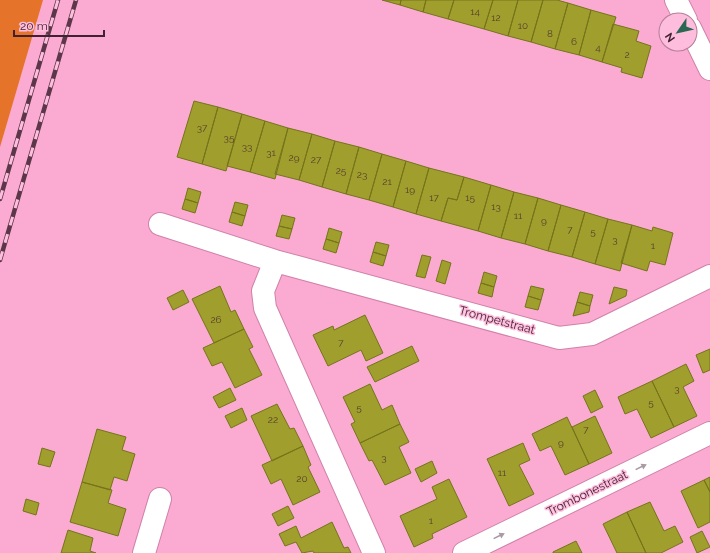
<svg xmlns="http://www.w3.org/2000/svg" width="710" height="553" viewBox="0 0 710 553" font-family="Raleway,sans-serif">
	<rect width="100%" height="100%" fill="#fbaad2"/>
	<path fill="#e6732a" d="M 0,0 L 43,0 L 0,147 Z"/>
	<path fill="#a09e2c" stroke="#75741a" d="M 382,0 L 401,0 L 400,5 Z
		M 401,0 L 426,0 L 423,12 L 400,5 Z
		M 426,0 L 454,0 L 448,19 L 423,12 Z
		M 454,0 L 493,0 L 484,29 L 448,19 Z
		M 493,0 L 518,0 L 508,36 L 484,29 Z
		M 518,0 L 543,0 L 531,42 L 508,36 Z
		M 543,0 L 557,0 L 568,3 L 555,49 L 531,42 Z
		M 568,3 L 591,10 L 579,55 L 555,49 Z
		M 591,10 L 616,17 L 602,62 L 579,55 Z
		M 613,24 L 639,31 L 636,41 L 651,46 L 642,78 L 621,72 L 622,68 L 602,62 Z
		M 194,101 L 218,107 L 202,164 L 177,157 Z
		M 218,107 L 242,114 L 226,171 L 202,164 Z
		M 242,114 L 265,121 L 250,172 L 227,166 Z
		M 265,121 L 288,128 L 275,179 L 250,172 Z
		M 288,128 L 312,134 L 299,180 L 275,174 Z
		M 312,134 L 335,141 L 322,187 L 299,180 Z
		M 335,141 L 359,147 L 346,194 L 322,187 Z
		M 359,147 L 382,154 L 369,200 L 346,194 Z
		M 382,154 L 406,161 L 393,207 L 369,200 Z
		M 406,161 L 429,168 L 416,214 L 393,207 Z
		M 429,168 L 464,177 L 457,200 L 448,198 L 441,221 L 416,214 Z
		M 464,177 L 491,185 L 478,231 L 441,221 L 448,198 L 457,200 Z
		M 491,185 L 514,192 L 501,238 L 478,231 Z
		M 188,188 L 201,192 L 198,203 L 185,199 Z
		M 514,192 L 538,198 L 525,244 L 501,238 Z
		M 538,198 L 561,205 L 548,251 L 525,244 Z
		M 185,199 L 198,203 L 195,213 L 182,209 Z
		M 235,202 L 248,205 L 245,216 L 232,212 Z
		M 561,205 L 585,212 L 572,257 L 548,251 Z
		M 232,212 L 245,216 L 242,226 L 229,222 Z
		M 585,212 L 608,219 L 595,264 L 572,257 Z
		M 282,215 L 295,218 L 292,229 L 279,226 Z
		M 608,219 L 632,225 L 620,271 L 595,264 Z
		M 632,225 L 652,231 L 653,227 L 673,233 L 665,265 L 650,261 L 647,271 L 621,263 Z
		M 279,226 L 292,229 L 289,239 L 276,236 Z
		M 329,228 L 342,232 L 339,243 L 326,239 Z
		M 326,239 L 339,243 L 336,253 L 323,249 Z
		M 376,242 L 389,245 L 386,256 L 373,252 Z
		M 373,252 L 386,256 L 383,266 L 370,262 Z
		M 422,255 L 431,257 L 425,278 L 416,276 Z
		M 442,260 L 451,263 L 445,284 L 436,281 Z
		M 484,272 L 497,276 L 494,287 L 481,283 Z
		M 481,283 L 494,287 L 492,297 L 478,293 Z
		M 220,286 L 231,312 L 235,310 L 244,329 L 214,343 L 192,299 Z
		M 531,286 L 544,289 L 541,300 L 528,296 Z
		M 614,287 L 627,290 L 626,296 L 609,304 Z
		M 183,290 L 189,302 L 173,310 L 167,298 Z
		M 580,292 L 593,295 L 590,306 L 577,302 Z
		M 528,296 L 541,300 L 538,310 L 525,307 Z
		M 577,302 L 590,306 L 589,312 L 573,316 Z
		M 365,315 L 383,353 L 366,361 L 361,350 L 328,366 L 313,335 L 333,326 L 334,330 Z
		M 244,329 L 253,347 L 249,349 L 262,375 L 235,388 L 222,362 L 212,366 L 203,348 Z
		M 412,346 L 419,361 L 375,382 L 367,367 Z
		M 710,349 L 710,370 L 703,373 L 696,355 Z
		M 686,364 L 694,381 L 683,387 L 697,416 L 674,427 L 652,381 Z
		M 652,381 L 674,427 L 651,438 L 637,409 L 625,414 L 618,397 Z
		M 370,384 L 382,410 L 392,405 L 400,424 L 360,443 L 351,424 L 355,422 L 343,397 Z
		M 230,388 L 236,400 L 219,408 L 213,397 Z
		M 595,390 L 603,407 L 591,413 L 583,396 Z
		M 277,404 L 290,429 L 294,428 L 303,446 L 272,461 L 251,416 Z
		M 242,408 L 247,420 L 231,428 L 225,416 Z
		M 595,416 L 612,453 L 589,464 L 572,427 Z
		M 567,417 L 589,464 L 565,475 L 551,446 L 540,451 L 532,434 Z
		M 400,424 L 409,442 L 399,447 L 411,473 L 385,485 L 372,460 L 369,461 L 360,443 Z
		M 97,429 L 126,437 L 122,450 L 135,454 L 127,481 L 114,477 L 110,490 L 82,482 Z
		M 523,443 L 530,460 L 519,465 L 534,494 L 509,506 L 487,459 Z
		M 303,446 L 311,465 L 308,467 L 320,492 L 293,505 L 281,479 L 271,484 L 262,465 Z
		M 42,448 L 55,452 L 50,467 L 38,464 Z
		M 432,461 L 437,473 L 421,482 L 415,469 Z
		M 710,477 L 710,492 L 704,480 Z
		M 449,479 L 467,517 L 432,534 L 433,538 L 414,547 L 400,516 L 437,499 L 432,487 Z
		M 704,480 L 710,492 L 710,522 L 698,528 L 681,491 Z
		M 82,482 L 112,490 L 108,503 L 126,509 L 118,536 L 70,522 Z
		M 26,499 L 39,503 L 36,515 L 23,511 Z
		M 650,502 L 664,531 L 675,526 L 683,542 L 661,553 L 646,553 L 627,512 Z
		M 288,506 L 294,518 L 278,526 L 272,514 Z
		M 627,512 L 646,553 L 617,553 L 603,524 Z
		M 332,522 L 344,548 L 348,547 L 351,553 L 314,553 L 313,551 L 302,553 L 296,542 L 285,546 L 279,534 L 296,526 L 301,538 Z
		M 68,530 L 93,538 L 90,551 L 96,553 L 61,553 Z
		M 702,531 L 710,547 L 697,553 L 690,537 Z
		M 576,541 L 582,553 L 553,553 L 553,552 Z"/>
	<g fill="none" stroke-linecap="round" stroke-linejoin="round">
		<defs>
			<path id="street" d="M 676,0 L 686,20
				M 690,28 L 710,69
				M 160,224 L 275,261 L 559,338 L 592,334 L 710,276
				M 275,261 L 263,291 L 265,308 L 374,553
				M 144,553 L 160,499
				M 464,553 L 710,433"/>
		</defs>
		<use href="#street" stroke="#d082a9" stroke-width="24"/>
		<use href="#street" stroke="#fff" stroke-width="22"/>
		<defs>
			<path id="rail" d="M 0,199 L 58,0
				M 0,260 L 76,0"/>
		</defs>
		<use href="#rail" stroke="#5c3649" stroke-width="4.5"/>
		<use href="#rail" stroke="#ffbddd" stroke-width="3" stroke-dasharray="9" stroke-linecap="butt"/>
	</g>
	<defs><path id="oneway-solid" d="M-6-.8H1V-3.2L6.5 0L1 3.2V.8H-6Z"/></defs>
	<g fill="#a99ba2">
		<use href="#oneway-solid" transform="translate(641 467) rotate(-26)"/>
		<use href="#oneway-solid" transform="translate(499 536) rotate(-26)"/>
	</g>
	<g text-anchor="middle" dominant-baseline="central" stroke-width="3" stroke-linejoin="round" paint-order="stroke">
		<g font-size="10" fill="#584030">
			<text x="475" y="11">14</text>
			<text x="496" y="17">12</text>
			<text x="523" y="25">10</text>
			<text x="550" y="33">8</text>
			<text x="574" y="41">6</text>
			<text x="598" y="47">4</text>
			<text x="627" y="54">2</text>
			<text x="202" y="127">37</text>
			<text x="229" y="137">35</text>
			<text x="247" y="146">33</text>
			<text x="271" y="152">31</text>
			<text x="294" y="157">29</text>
			<text x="316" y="159">27</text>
			<text x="341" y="170">25</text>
			<text x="362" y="174">23</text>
			<text x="387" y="181">21</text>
			<text x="410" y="189">19</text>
			<text x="434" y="197">17</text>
			<text x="470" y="197">15</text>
			<text x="496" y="206">13</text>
			<text x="518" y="215">11</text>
			<text x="544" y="220">9</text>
			<text x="570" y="229">7</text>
			<text x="593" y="231">5</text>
			<text x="615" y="239">3</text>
			<text x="653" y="245">1</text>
			<text x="216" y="319">26</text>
			<text x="341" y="342">7</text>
			<text x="677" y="388">3</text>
			<text x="651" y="402">5</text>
			<text x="359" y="407">5</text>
			<text x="273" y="419">22</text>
			<text x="586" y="429">7</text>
			<text x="561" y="442">9</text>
			<text x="384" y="457">3</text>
			<text x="502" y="472">11</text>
			<text x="302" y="478">20</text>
			<text x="431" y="520">1</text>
		</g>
		<g font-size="12" fill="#402131" stroke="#ffbddd">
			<text transform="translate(497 320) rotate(15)">Trompetstraat</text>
			<text transform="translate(587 493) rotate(-26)">Trombonestraat</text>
		</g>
	</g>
	<g transform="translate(678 32) rotate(236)"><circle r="19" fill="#ffbddd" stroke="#b37f98"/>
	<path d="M0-3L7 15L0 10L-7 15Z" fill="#2a6753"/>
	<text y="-6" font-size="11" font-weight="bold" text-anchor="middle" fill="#402131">N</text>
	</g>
	<path d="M14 30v6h90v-6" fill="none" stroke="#402131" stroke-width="2"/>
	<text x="20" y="30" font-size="12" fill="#402131" stroke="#ffbddd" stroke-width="3" paint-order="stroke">20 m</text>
</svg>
